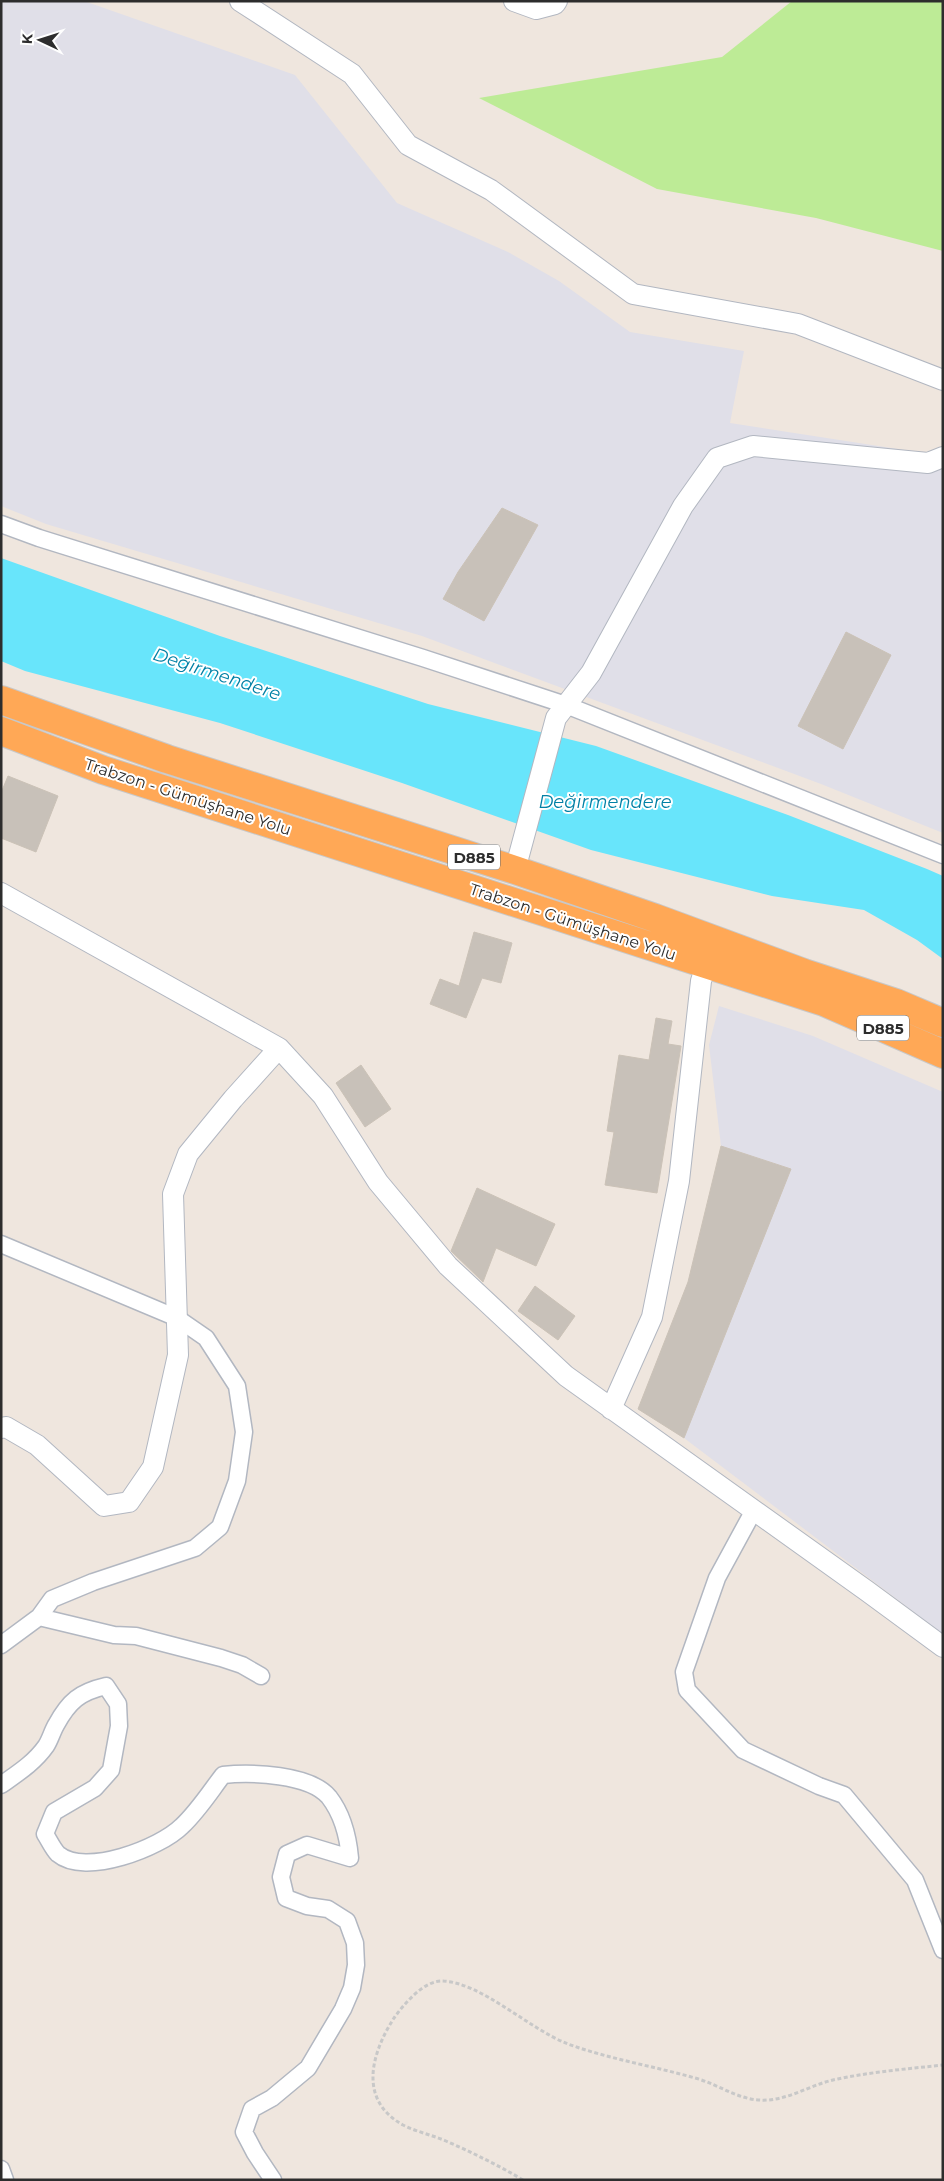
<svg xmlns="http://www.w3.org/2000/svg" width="944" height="2181" viewBox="0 0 944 2181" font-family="Montserrat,sans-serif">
	<rect width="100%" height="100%" fill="#efe6de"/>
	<path fill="#e0dfe8" d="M 1,1 L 84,1 L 295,75 L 397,203 L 508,252 L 559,281 L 630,332 L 744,351 L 730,423 L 943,456 L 943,833 L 821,784 L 422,636 L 46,524 L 1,506 Z
		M 719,1006 L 813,1036 L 943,1092 L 943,1634 L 684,1438 L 638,1409 L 688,1282 L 721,1146 L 709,1045 Z"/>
	<path fill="#bdeb96" d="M 792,1 L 943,1 L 943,251 L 816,218 L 657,189 L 479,98 L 722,57 Z"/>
	<path fill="#68e5fb" d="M 1,558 L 220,636 L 428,704 L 596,746 L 788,815 L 927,869 L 943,876 L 943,959 L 917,940 L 864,910 L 772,896 L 591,850 L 402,783 L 220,723 L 25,671 L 1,661 Z"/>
	<path fill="#c8c1b9" stroke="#cbc2b7" d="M 502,508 L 538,525 L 484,621 L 443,599 L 458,572 Z
		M 846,632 L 891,655 L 843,749 L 798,726 Z
		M 8,776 L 58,796 L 36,852 L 1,838 L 1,793 Z
		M 474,932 L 512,943 L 501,983 L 482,978 L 466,1018 L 430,1004 L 440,979 L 459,986 Z
		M 656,1018 L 672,1021 L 668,1044 L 681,1046 L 657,1193 L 605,1185 L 614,1132 L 607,1131 L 619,1055 L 649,1060 Z
		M 361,1065 L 391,1109 L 365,1127 L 336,1083 Z
		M 721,1146 L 791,1169 L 684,1438 L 638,1409 L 688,1282 Z
		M 477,1188 L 555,1224 L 536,1266 L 496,1248 L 483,1282 L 451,1251 Z
		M 535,1286 L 575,1316 L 558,1340 L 518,1311 Z"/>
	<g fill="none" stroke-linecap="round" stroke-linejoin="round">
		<defs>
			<path id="minor" d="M 1,524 L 39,538 L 423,658 L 566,705 L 943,855
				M 1,1244 L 177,1318 L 206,1338 L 237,1386 L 244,1432 L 237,1481 L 220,1527 L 195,1548 L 93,1582 L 52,1599 L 39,1617 L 1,1645
				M 754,1510 L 717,1578 L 684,1672 L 687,1690 L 743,1750 L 819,1786 L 844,1795 L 915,1880 L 943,1950
				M 39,1617 L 114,1635 L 136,1636 L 221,1658 L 242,1665 L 261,1676
				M 1,1785 C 18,1773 34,1763 46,1746 C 50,1740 52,1732 56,1725 C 69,1701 80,1692 106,1686 L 118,1704 L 119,1726 L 111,1770 L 95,1788 L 54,1812 L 45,1834 C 49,1840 53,1849 58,1854 C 85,1877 160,1848 182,1826 C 198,1811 210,1792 223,1775 C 251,1772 310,1774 329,1797 C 343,1815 348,1836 350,1858 L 307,1845 L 287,1854 L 281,1877 L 286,1898 L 307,1906 L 328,1909 L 347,1921 L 355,1943 L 356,1965 L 352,1988 L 343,2009 L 308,2068 L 272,2098 L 252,2109 L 244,2132 L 255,2153 L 273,2180
				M 1,2169 L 5,2180"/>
			<path id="tertiary" d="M 240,1 L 352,74 L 408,145 L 491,190 L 633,294 L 798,324 L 943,380
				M 514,1 L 536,9 L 555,4 L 557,1
				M 515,870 L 556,718 L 591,673 L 683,506 L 717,458 L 753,446 L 928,463 L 943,457
				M 1,893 L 279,1048 L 323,1096 L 378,1182 L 448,1266 L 566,1376 L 867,1591 L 943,1647
				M 611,1409 L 652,1317 L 679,1181 L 701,981 L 706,965
				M 1,1428 L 6,1427 L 37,1445 L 104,1506 L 129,1502 L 153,1467 L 178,1355 L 173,1194 L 188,1154 L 233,1099 L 279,1048"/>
			<path id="trunk" d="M 1,700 L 167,759 L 515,870 L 655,918 L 804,973 L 896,1003 L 943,1023
				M 1,731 L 103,770 L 824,1002 L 943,1054"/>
		</defs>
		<use href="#minor" stroke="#b2b7c1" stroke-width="19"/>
		<use href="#tertiary" stroke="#b2b7c1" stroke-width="22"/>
		<use href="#trunk" stroke="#c8c8c8" stroke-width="30"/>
		<path stroke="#c8c8c8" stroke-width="3" stroke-dasharray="4 2.5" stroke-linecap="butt" d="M 523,2180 C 498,2165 473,2153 446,2141 C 432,2135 417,2132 403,2125 C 358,2100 371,2054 394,2018 C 404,2004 424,1980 443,1981 C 482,1983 529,2029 568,2044 C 609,2059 653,2066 695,2078 C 721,2085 740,2102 768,2100 C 792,2098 811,2085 833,2080 C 869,2072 906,2069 943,2065"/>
		<use href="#minor" stroke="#fff" stroke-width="16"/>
		<use href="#tertiary" stroke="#fff" stroke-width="20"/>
		<use href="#trunk" stroke="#ffa856" stroke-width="28"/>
	</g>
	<g text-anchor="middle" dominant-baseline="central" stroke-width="4" stroke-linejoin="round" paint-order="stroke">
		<g fill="#fff" stroke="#6c6c6c" stroke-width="1">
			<rect x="448" y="844.5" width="52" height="25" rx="4"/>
			<rect x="857" y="1015.5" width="52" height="25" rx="4"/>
		</g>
		<g font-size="15" font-weight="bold" fill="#2d2d2d">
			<text x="474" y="857">D885</text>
			<text x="883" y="1028">D885</text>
		</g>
		<g font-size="16" fill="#2d2d2d" stroke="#fff">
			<text transform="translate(188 797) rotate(18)">Trabzon - Gümüşhane Yolu</text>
			<text transform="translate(573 922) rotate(18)">Trabzon - Gümüşhane Yolu</text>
		</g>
		<g font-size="18" font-style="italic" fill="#0180a5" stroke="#fff">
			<text transform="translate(217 674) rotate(18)">Değirmendere</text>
			<text x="605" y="802">Değirmendere</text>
		</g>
	</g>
	<rect width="944" height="2181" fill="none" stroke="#2d2d2d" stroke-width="5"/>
	<g transform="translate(40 40) rotate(274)" stroke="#ffffff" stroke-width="4" paint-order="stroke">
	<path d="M0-4L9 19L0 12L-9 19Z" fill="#2d2d2d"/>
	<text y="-8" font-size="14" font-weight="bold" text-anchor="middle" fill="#2d2d2d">K</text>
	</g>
</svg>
